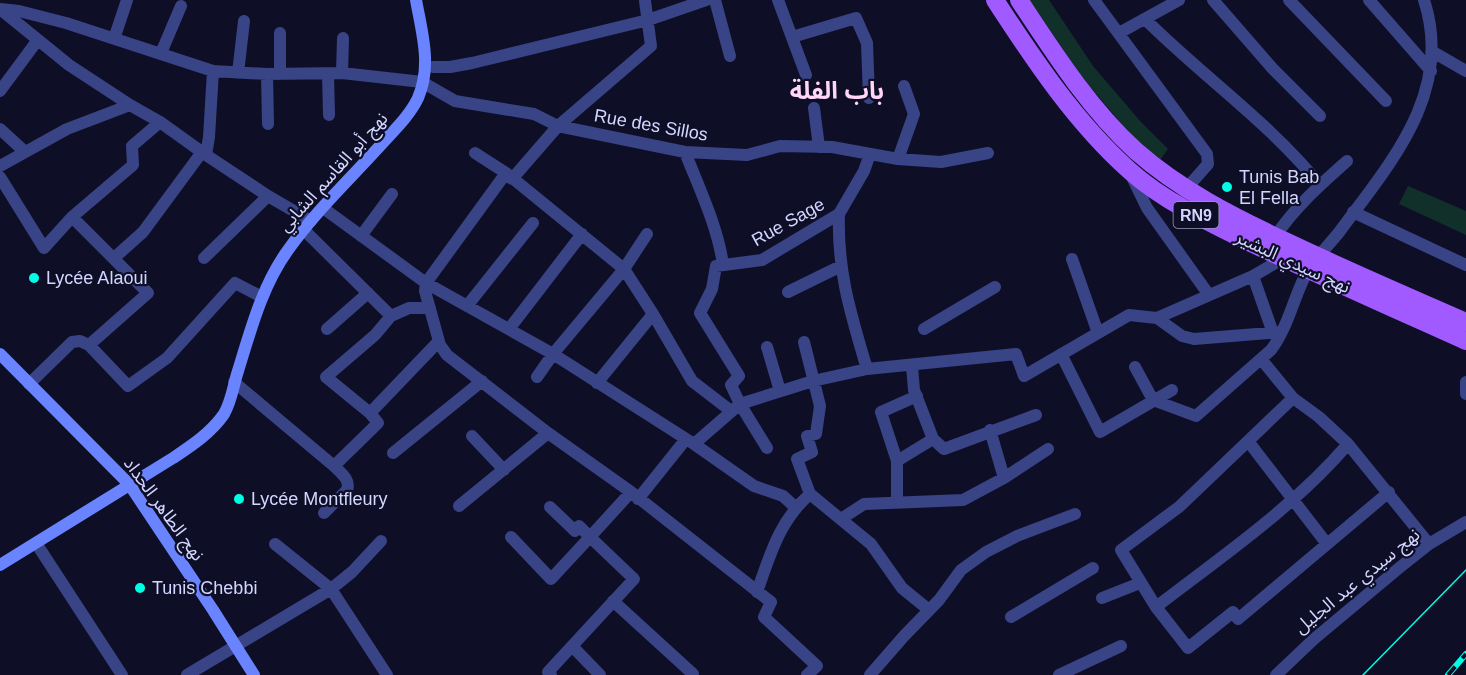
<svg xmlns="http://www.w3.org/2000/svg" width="1466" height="675" viewBox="0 0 1466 675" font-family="Arial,'Noto Sans Arabic',sans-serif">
	<rect width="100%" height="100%" fill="#0e0f26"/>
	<path fill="#113029" d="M 1029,0 L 1049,0 L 1093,66 L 1141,122 L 1168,149 L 1160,160 L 1131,135 L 1082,77 Z
		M 1408,186 L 1466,211 L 1466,235 L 1399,204 Z"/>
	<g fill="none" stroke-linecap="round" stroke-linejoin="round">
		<path stroke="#384486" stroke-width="12" d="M 715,0 L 730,56
			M 778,0 L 806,75
			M 1094,0 L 1207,154 L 1208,164 L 1186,189
			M 1213,0 L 1273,69 L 1320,116
			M 1289,0 L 1386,101
			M 1369,0 L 1431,71
			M 0,9 L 19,11 L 66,23 L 213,71 L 267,74 L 342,73 L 422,82 L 455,101 L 534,114 L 558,126 L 685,152 L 747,155 L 780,146 L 832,147 L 898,159 L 941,162 L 988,153
			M 0,9 L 69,65 L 130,105 L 160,122 L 206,155 L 268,196 L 311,221
			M 1145,19 C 1202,76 1269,122 1320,185
			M 1119,33 L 1179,0
			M 115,36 L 127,0
			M 792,37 L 856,18 L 867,43 L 869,98
			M 1433,52 L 1466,71
			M 161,53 L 181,6
			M 433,67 L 450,67 L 472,63 L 648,20 L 706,0
			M 238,73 L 244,21
			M 342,73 L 343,38
			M 267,74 L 268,124
			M 280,74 L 280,33
			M 328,74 L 329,115
			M 0,91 L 37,41
			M 814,108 L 819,147
			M 0,129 L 24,151
			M 685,152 C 699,188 718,227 723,265
			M 475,153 L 506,173 L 624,269 L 653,314 L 692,381 L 731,411
			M 206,155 L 209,137 L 213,71
			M 898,159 L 914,114 L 904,86
			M 0,166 L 67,129 L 130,105
			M 506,173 L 426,283 L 425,291 L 440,345 L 447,355 L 548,433 L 631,492 L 771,602 L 764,617 L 817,666 L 807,675
			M 1131,175 L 1147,208 L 1209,295
			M 0,177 L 44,248 L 72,217 L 148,293 L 89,345
			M 512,179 L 558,126 L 651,46 L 645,1
			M 323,208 L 426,283 L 553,354 L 694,444 L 754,486 L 783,496 L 795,507
			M 1353,212 L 1466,265
			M 839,214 C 837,271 851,315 867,369
			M 72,217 L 133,165 L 132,146 L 160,122
			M 304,230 L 391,316 L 375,335 L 326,377 L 370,413 L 378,423 L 334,466
			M 361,236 L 392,194
			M 1275,237 C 1294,208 1321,184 1347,161
			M 114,258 L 143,232 L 202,152
			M 204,258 L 268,196
			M 1072,259 L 1098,333
			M 1253,276 L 1273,333
			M 788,292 L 841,266
			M 467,306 L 533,223
			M 391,316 L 409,308 L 430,308
			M 1157,318 L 1253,276 L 1284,258
			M 327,329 L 368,293
			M 509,329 L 582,234
			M 924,329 L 995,287
			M 804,342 L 820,406 L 816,434 L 807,436 L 812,452 L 797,459 L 810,494 L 871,544 L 902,588 L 929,610
			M 767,347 L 780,391
			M 1061,354 L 1100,432 L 1172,390
			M 1261,359 L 1293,398 L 1319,417 L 1348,444 L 1429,544
			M 1135,367 L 1153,400 L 1196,416 L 1271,350 C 1289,326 1294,295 1308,270 C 1317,256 1330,244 1340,231 C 1391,162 1454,92 1424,0
			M 537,377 L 553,354 L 624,269 L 647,234
			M 234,382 L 334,466 C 341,473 351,480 347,490 L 324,513
			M 1466,382 L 1466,394
			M 597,383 L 653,314
			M 29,384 L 72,342 L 80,341 L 89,345 L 128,386 L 167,358 L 235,283 L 262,297
			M 1293,398 L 1179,507 L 1121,550 L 1156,607 L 1188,648 L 1233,612 L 1238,619 L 1389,492
			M 370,413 L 439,341
			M 990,430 L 1004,478
			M 472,436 L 504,470
			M 933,439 L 944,449 L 1036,415
			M 1248,441 L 1327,544
			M 694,444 L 740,404 L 813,381 L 867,369 L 1016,354 L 1024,376 L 1129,315 L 1157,318 L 1182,336 L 1194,339 L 1281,332
			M 767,448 L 740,404 L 731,385 L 739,376 L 700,313 L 712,289 L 716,266 L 762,260 L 839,214 L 864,171 L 870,154
			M 393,453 L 482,381
			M 897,461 L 881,412 L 917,396
			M 638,499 L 686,439
			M 897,502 L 897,461 L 933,439 L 914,390 L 912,366
			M 459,506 L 548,433
			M 841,519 L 864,504 L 963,500 L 1004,478 L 1048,449
			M 511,537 L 551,579 L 590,537 L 579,526 L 575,531 L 550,507
			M 36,543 L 122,675
			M 275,544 L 331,589 L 387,675
			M 757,592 C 770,555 779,521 810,494
			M 1102,598 L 1140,583
			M 613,601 L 693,674
			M 1156,607 C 1222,556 1293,508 1348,444
			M 1011,617 L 1093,568
			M 572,646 L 600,675
			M 187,675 L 331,589 L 352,572 L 381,541
			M 551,675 L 548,672 L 634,579 L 590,537 L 631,492
			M 870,675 L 904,636 L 939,600 L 961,570 L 986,552 L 1017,536 L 1075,514
			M 1059,675 L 1121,646
			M 1276,675 L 1314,639 L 1399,568 L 1429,544 L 1466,522"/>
		<path stroke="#6a83ff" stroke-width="12" d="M 0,354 L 129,484 L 213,610 L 254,675
			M 0,565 L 173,458 C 191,446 211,433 224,414 C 232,400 233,386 238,371 C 251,329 262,286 288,250 C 314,213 348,181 378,148 C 392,132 409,117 418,98 C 432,66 422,33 416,0"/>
		<path stroke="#a15aff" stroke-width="18" d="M 995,0 C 1034,60 1076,123 1130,171 C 1163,201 1214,225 1255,245 C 1325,278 1395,309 1466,341
			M 1019,0 C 1054,53 1089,108 1136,151 C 1180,190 1234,217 1287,242 C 1346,270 1406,296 1466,322"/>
		<path stroke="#00fee6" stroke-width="1.5" d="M 1363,675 L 1466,570"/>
		<defs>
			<path id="rail" d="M 1448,675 L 1466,654"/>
		</defs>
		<use href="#rail" stroke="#00fee6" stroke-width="6"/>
		<use href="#rail" stroke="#0e0f26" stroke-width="4" stroke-dasharray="11" stroke-linecap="butt"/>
	</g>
	<g fill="#00fee6" stroke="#0e0f26" stroke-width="2">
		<circle cx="1227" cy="187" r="6"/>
		<circle cx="34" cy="278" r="6"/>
		<circle cx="239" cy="499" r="6"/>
		<circle cx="140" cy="588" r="6"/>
	</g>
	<g text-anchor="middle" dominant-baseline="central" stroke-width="4.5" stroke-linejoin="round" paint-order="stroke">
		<rect fill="#0e0f26" stroke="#989abe" stroke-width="1.5" x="1173.5" y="202" width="45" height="26" rx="4.5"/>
		<g font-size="16" font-weight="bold" fill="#d3d6ff">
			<text x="1196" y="215">RN9</text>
		</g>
		<g font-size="18" fill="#d3d6ff" stroke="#0e0f26">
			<text transform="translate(651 125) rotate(10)">Rue des Sillos</text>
			<text transform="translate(333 172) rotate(-48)">نهج أبو القاسم الشابي</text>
			<text transform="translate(788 222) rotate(-29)">Rue Sage</text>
			<text transform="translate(1293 262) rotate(25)">نهج سيدي البشير</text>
			<text transform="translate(164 509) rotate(54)">نهج الطاهر الحداد</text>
			<text transform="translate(1357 581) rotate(-39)">نهج سيدي عبد الجليل</text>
		</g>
		<g font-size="18" fill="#d3d6ff" stroke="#0e0f26" text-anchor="start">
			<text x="1239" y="177">Tunis Bab<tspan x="1239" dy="21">El Fella</tspan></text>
			<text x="46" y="278">Lycée Alaoui</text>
			<text x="251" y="499">Lycée Montfleury</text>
			<text x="152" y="588">Tunis Chebbi</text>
		</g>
		<g font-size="24" font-weight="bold" fill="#ffd5f8" stroke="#0e0f26">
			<text x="837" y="90">باب الفلة</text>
		</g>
	</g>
</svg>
